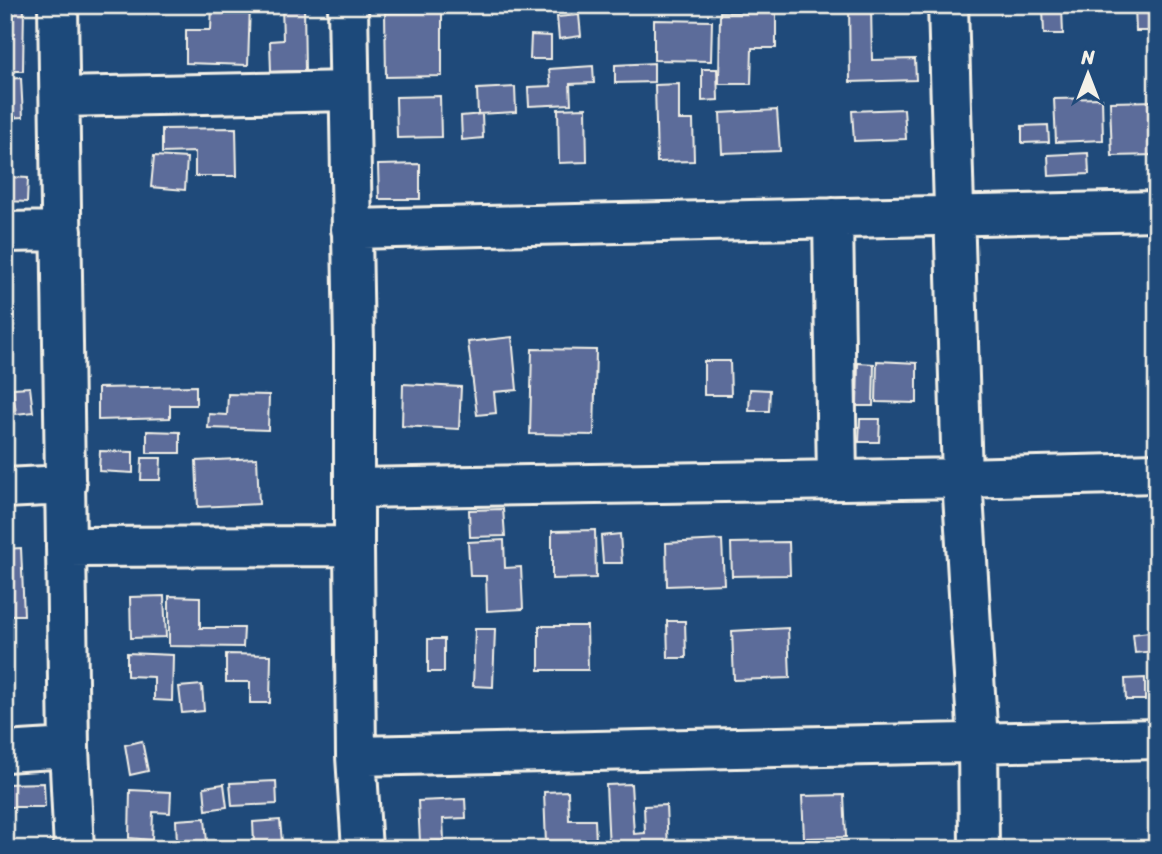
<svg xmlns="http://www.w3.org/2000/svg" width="1162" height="854" viewBox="0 0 1162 854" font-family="Sriracha,sans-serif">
	<rect width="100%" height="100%" fill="#1f4a7a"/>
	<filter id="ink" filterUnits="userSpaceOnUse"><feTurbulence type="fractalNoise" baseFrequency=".0143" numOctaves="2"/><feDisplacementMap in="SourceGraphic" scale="14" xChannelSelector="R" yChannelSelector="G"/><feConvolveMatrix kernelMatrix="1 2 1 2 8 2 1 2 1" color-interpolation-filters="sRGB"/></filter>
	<g filter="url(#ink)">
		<path fill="#5c6c9a" stroke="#f4f1e8" stroke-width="2" d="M 5,5 L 24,5 L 23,71 L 5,71 Z
			M 212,5 L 250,5 L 248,65 L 186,63 L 186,30 L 211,30 Z
			M 282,5 L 304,5 L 305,71 L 271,72 L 270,41 L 283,40 Z
			M 849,5 L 871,5 L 872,60 L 915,59 L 916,80 L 850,82 Z
			M 1156,5 L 1157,31 L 1136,31 L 1135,6 Z
			M 1043,8 L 1062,8 L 1063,34 L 1044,34 Z
			M 442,12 L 442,76 L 386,77 L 385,13 Z
			M 720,12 L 776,13 L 776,48 L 752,48 L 751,84 L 719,84 Z
			M 579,15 L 581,36 L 559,39 L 557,17 Z
			M 654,20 L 712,21 L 711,61 L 654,60 Z
			M 531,35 L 551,36 L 551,59 L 530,59 Z
			M 654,63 L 654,82 L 615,83 L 615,65 Z
			M 593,66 L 594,83 L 570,84 L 571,104 L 529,106 L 528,87 L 551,86 L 549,69 Z
			M 702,69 L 717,69 L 718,100 L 702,101 Z
			M 21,78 L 23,117 L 5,118 L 5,79 Z
			M 679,84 L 679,120 L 693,120 L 694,161 L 657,162 L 655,85 Z
			M 515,87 L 516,112 L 478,114 L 477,89 Z
			M 440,96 L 441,137 L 397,138 L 396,97 Z
			M 1102,98 L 1103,140 L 1056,142 L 1054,99 Z
			M 1157,101 L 1157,155 L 1112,156 L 1110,102 Z
			M 586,108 L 587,162 L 559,163 L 558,109 Z
			M 904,109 L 906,139 L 854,141 L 852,111 Z
			M 777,110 L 780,151 L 722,153 L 720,113 Z
			M 482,114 L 483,138 L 462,140 L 461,116 Z
			M 1048,125 L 1049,142 L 1022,143 L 1022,126 Z
			M 236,128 L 237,176 L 195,176 L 195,152 L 162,153 L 162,129 Z
			M 1088,153 L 1089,174 L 1049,176 L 1048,155 Z
			M 154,156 L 187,158 L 185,190 L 151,187 Z
			M 420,164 L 420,199 L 379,199 L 378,165 Z
			M 9,177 L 28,178 L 27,202 L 8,201 Z
			M 512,337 L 517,390 L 494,392 L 496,413 L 477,415 L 468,342 Z
			M 532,349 L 596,350 L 594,435 L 530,434 Z
			M 704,361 L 730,361 L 731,395 L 704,395 Z
			M 877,361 L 917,363 L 917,403 L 876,402 Z
			M 858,363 L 874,364 L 873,406 L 857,406 Z
			M 403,384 L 461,387 L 459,429 L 402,426 Z
			M 196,386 L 196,405 L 170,405 L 170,418 L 98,420 L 98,388 Z
			M 30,387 L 33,412 L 16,414 L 13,388 Z
			M 750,389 L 770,390 L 769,411 L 749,411 Z
			M 228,394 L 269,395 L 268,430 L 208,428 L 209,414 L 227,415 Z
			M 860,419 L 880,419 L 879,442 L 859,442 Z
			M 147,431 L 180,432 L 180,453 L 147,453 Z
			M 100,451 L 133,452 L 133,473 L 99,471 Z
			M 142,458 L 161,458 L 160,480 L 141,480 Z
			M 257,458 L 259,504 L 198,507 L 196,461 Z
			M 503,509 L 505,536 L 470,537 L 469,510 Z
			M 595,530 L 596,578 L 552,579 L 552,531 Z
			M 620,534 L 622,563 L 603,563 L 601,536 Z
			M 504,540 L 505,568 L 521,567 L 523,609 L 487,611 L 486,576 L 470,576 L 468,542 Z
			M 722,540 L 724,584 L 667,586 L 666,543 Z
			M 789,542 L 790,575 L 732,576 L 731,543 Z
			M 21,548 L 24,615 L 5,615 L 5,549 Z
			M 164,596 L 166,637 L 131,638 L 130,597 Z
			M 169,596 L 200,597 L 200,628 L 244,628 L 243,647 L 169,646 Z
			M 667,621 L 685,621 L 686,658 L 668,658 Z
			M 539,626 L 587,626 L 588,670 L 539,670 Z
			M 788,628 L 790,678 L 734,680 L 732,631 Z
			M 475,629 L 495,629 L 493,687 L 473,686 Z
			M 1157,631 L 1157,651 L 1135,653 L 1133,634 Z
			M 428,639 L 444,639 L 444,672 L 428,672 Z
			M 127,653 L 173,655 L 172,701 L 154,700 L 154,677 L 127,676 Z
			M 226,654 L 271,655 L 270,703 L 250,703 L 250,682 L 226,682 Z
			M 1145,678 L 1145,700 L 1126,700 L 1125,679 Z
			M 202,685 L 204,711 L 182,713 L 179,687 Z
			M 142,741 L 148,771 L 130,775 L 125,745 Z
			M 276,781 L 277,804 L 232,806 L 230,783 Z
			M 44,783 L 45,807 L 5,807 L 5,784 Z
			M 224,784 L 227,807 L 206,810 L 204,787 Z
			M 631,784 L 634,834 L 645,833 L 644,806 L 666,805 L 668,849 L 609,849 L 606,785 Z
			M 130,790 L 171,792 L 170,813 L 153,812 L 152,840 L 129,838 Z
			M 568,791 L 569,820 L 595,820 L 596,843 L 546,844 L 544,792 Z
			M 844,795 L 846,837 L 804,838 L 802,796 Z
			M 465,799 L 466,818 L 443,819 L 444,841 L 420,842 L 418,801 Z
			M 205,818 L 207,843 L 177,844 L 176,820 Z
			M 280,820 L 282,842 L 254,843 L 253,822 Z
			M 304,842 L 305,849 L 274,849 L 274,845 Z
			M 1111,843 L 1130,844 L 1129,849 L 1111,849 Z"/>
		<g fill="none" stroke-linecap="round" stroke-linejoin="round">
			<defs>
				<path id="street" d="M 58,5 L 69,748 L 74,849
					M 348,5 L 354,346 L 354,546 L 356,756 L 362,849
					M 948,5 L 962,478 L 978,742 L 979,849
					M 60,97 L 349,91
					M 833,218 L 837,479
					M 351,229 L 1157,211
					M 5,232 L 62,231
					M 5,488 L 66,485
					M 354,488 L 962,478 L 1157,473
					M 66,547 L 354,546
					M 5,752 L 69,748
					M 356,756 L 1157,739"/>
			</defs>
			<use href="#street" stroke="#f4f1e8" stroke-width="44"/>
			<use href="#street" stroke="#1f4a7a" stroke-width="38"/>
		</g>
	</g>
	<rect width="1162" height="854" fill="none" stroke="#1f4a7a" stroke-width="28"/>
	<rect x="14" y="14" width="1134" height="826" fill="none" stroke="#f4f1e8" stroke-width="2.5" filter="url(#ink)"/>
	<g transform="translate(1088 74)" stroke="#1f4a7a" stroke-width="5" paint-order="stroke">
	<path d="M0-5L12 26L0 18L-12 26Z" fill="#f4f1e8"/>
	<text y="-10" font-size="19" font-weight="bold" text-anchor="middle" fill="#f4f1e8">N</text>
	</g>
</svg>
